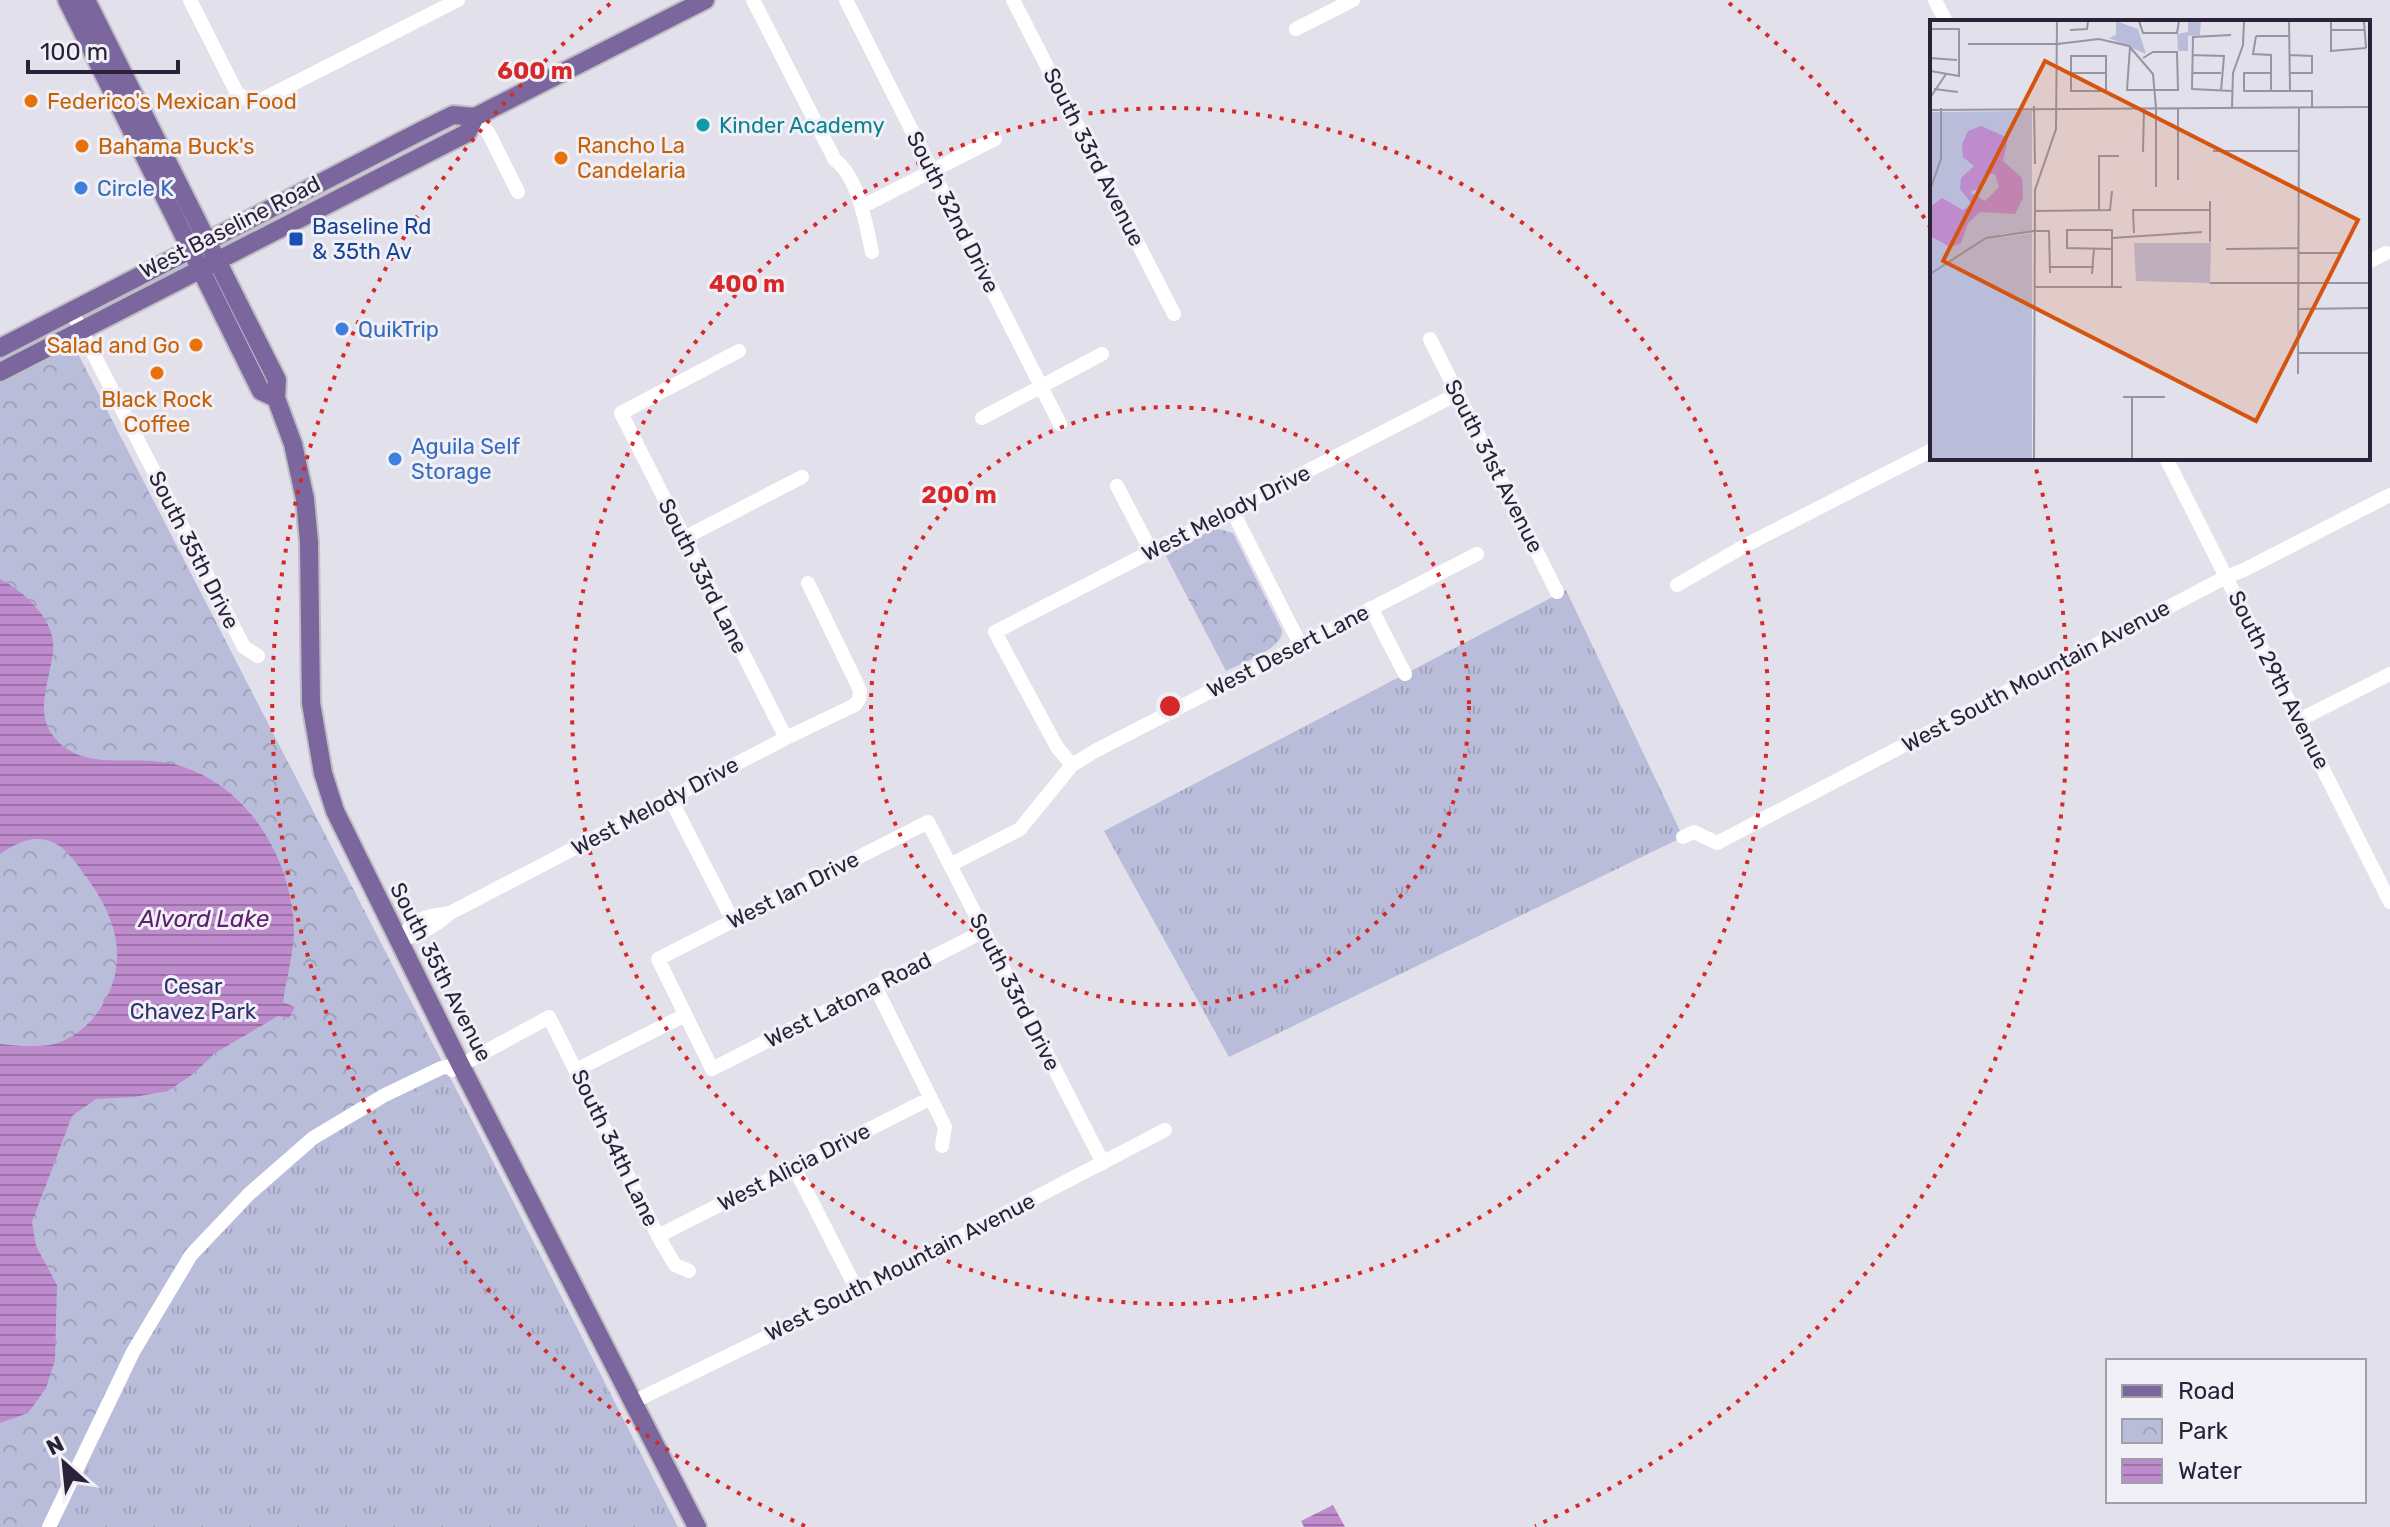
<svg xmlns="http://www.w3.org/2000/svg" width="2390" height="1527" viewBox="0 0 2390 1527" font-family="Rubik,sans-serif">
	<defs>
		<pattern id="grass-tufts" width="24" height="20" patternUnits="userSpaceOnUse" patternTransform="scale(2)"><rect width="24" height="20" fill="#babdda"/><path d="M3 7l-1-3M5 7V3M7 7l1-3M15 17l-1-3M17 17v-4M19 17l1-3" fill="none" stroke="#a0a2bc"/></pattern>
		<pattern id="park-crowns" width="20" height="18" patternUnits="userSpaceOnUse" patternTransform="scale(2)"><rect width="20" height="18" fill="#babdda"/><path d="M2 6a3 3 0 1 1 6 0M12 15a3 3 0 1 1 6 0" fill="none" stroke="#a0a2bc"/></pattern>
		<pattern id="water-rules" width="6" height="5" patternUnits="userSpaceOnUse" patternTransform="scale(2)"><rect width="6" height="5" fill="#be8bcc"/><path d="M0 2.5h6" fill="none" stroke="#9b71a7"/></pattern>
	</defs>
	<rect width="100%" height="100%" fill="#e2e0ea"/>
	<path fill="url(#grass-tufts)" d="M 1566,590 L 1683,837 L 1229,1057 L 1104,831 Z
		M 453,1083 L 678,1527 L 55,1527 L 143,1349 L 191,1265 L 269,1181 L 347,1125 L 385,1105 Z"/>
	<path fill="url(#park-crowns)" d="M 73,344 L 453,1083 L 385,1105 L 347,1125 L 269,1182 L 190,1265 L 143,1349 L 55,1527 L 0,1527 L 0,381 Z
		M 1215,528 L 1233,533 L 1282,630 C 1284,649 1241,663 1226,671 L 1166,556 Z"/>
	<path fill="url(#water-rules)" d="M 0,579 C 22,590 51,616 53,642 C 55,673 31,709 54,737 C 82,772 129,755 168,763 C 244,778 292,856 294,930 C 294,953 286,979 283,1002 L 295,1007 L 289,1018 L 278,1016 L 215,1053 L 193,1074 L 168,1091 L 134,1097 L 96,1099 L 72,1116 L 32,1222 L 36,1246 L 57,1285 L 55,1360 L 46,1388 L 28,1413 L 0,1423 L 0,1044 C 15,1046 34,1047 49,1045 C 66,1043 85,1029 95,1016 C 133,965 118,918 82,871 C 73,859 62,843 46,840 C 29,836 13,845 0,854 Z
		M 1333,1505 L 1345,1527 L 1304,1527 L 1301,1521 Z"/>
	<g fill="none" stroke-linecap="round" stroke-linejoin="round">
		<defs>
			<path id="major" d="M 67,0 L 261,391 L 276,398
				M 86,0 L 277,380 L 276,398 L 293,444 L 305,499 L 309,542 L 311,703 L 323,773 L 335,811 L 460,1064 L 697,1527
				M 0,348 L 421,131 L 453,115 L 475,117 L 705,0
				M 0,372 L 467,133 L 475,117"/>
		</defs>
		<use href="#major" stroke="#bfbdc4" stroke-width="22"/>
		<path stroke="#fff" stroke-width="14" d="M 190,0 L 237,93 L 252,102 L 261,100 L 458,0
			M 753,0 L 835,160 C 859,178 866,225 872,252
			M 846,0 L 1060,424
			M 1013,0 L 1174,314
			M 1935,0 L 1946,22
			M 1296,29 L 1353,0
			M 475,117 L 489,134 L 518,192
			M 869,203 L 995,139
			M 2368,262 L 2386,253
			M 71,310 L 244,647 L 258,656
			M 1430,339 L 1557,592
			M 739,351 L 621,413 L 786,738
			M 982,418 L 1102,354
			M 2166,458 L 2390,902
			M 1117,486 L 1151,551
			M 1232,510 L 1300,644
			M 684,538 L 802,477
			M 1677,585 L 1746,545 L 1932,450
			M 1371,608 L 1405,674
			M 2299,720 L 2390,674
			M 1072,765 L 1057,747 L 995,632 L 1457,394
			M 670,798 L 733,921
			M 1683,837 L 1694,832 L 1717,843 L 2226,577 L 2244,570 L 2390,495
			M 950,865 L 1020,829 L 1072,765 L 1095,751 L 1477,554
			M 984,931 L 712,1069 L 658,959 L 928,822 L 1103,1163
			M 399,940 C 420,935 434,927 450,913 L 786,738 L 855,705 L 859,699 L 860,690 L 808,583
			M 399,940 C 415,919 423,916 450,913
			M 875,986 L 945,1127 L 942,1146
			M 452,1070 L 549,1017 L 658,1236 L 675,1265 L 689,1271
			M 576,1070 L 685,1015
			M 794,1167 L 857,1290
			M 658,1236 L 931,1098
			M 633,1402 L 783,1329 L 1165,1130
			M 49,1527 L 133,1352 L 191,1255 L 249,1194 L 313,1138 L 383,1096 L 441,1068 L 460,1064"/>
		<use href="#major" stroke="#7b679d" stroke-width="18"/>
	</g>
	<g fill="none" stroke="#d62828" stroke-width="4" stroke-dasharray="4 8">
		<circle cx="1170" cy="706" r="299"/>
		<circle cx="1170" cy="706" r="598"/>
		<path d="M805 1526A898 898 0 0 1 611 3M1729 3A898 898 0 0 1 1932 230M2033 458A898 898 0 0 1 1535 1526"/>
	</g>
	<g fill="#e8710a" stroke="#f1f0f7" stroke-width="3">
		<circle cx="31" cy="101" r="8"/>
		<circle cx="82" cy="146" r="8"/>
		<circle cx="561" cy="158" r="8"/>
		<circle cx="196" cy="345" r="8"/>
		<circle cx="157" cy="373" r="8"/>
	</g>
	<circle fill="#0f9aa8" stroke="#f1f0f7" stroke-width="3" cx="703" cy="125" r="8"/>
	<g fill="#3f7fe0" stroke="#f1f0f7" stroke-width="3">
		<circle cx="81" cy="188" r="8"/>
		<circle cx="342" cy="329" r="8"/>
		<circle cx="395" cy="459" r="8"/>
	</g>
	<rect fill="#1a4fb4" stroke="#f1f0f7" stroke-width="3" x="288" y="231" width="16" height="16" rx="4"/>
	<g text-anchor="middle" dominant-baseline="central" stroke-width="6" stroke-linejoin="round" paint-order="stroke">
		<g font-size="22" fill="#c56008" stroke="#f1f0f7" text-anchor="start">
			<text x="47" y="101">Federico's Mexican Food</text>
			<text x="577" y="145">Rancho La<tspan x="577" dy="25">Candelaria</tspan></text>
			<text x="98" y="146">Bahama Buck's</text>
			<text x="180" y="345" text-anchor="end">Salad and Go</text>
			<text x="157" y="399" text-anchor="middle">Black Rock<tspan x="157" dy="25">Coffee</tspan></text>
		</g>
		<g font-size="22" fill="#0d838f" stroke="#f1f0f7" text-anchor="start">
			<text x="719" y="125">Kinder Academy</text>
		</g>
		<g font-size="22" fill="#2a2239" stroke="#f1f0f7">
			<text transform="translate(1094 157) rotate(63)">South 33rd Avenue</text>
			<text transform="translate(953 212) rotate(63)">South 32nd Drive</text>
			<text transform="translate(230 227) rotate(-27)">West Baseline Road</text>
			<text transform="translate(1494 466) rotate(63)">South 31st Avenue</text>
			<text transform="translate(1226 513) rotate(-27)">West Melody Drive</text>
			<text transform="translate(194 550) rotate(63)">South 35th Drive</text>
			<text transform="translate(703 576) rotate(63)">South 33rd Lane</text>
			<text transform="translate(1288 651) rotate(-27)">West Desert Lane</text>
			<text transform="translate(2036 676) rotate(-28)">West South Mountain Avenue</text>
			<text transform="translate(2279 680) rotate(63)">South 29th Avenue</text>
			<text transform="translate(655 806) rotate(-28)">West Melody Drive</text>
			<text transform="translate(793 890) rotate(-27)">West Ian Drive</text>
			<text transform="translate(441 972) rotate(63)">South 35th Avenue</text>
			<text transform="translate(1015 992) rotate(63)">South 33rd Drive</text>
			<text transform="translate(848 1000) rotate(-27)">West Latona Road</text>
			<text transform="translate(615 1148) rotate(64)">South 34th Lane</text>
			<text transform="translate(794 1167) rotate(-27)">West Alicia Drive</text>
			<text transform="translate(900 1267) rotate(-27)">West South Mountain Avenue</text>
		</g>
		<g font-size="22" fill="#366cbe" stroke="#f1f0f7" text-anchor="start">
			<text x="97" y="188">Circle K</text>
			<text x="358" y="329">QuikTrip</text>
			<text x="411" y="446">Aguila Self<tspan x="411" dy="25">Storage</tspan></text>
		</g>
		<g font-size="22" fill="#164399" stroke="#f1f0f7" text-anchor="start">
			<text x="312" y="226">Baseline Rd<tspan x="312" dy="25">&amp; 35th Av</tspan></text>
		</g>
		<g font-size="22" fill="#302f6d" stroke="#f1f0f7">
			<text x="193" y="986">Cesar<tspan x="193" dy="25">Chavez Park</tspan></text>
		</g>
		<g font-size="24" font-style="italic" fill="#602071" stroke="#f1f0f7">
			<text x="204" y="919">Alvord Lake</text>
		</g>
	</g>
	<g transform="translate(1930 20)">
		<rect width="440" height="440" fill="#e2e0ea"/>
		<path d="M 102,213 L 102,439 L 0,439 L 0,255 L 56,219 ZM 204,223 L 281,223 L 280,263 L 206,261 Z" fill="#babdda"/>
		<path d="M 186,1 L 208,9 L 216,34 L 179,18 L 186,15 ZM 258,1 L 271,1 L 270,15 L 258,16 L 258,31 L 248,31 L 247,14 L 258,12 ZM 102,91 L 102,213 L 71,214 L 0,255 L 0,92 Z" fill="#babdda"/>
		<path d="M 51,106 L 78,118 L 73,141 L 92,158 L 93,178 L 85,194 L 50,192 L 38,203 L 31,223 L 20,227 L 0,216 L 0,187 L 12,178 L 33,190 L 42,184 L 30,169 L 31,158 L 44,146 L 33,137 L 32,124 L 38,111 ZM 55,154 L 65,154 L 69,167 L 55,181 L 40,172 L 50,168 Z" fill="#be8bcc" fill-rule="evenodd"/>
		<path fill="none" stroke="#9894a3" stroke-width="2" d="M 209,1 L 213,13 L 247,13 L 249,1M 359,1 L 360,71M 401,1 L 401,31 L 436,28M 434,1 L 436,28M 1,9 L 29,9 L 29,56 L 0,51 ZM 140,10 L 157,9 L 158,1M 401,10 L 434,10M 301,15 L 263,17 L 262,69 L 302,71M 326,16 L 323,34 L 341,35 L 341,71M 326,16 L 359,16M 38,24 L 130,24M 127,24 L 169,19 L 199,26 L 223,54 L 226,88M 200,27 L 197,70 L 248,70 L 247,32 L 223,32 L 213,38M 262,35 L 294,36 L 291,71M 359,35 L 382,36 L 382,53 L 359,53M 141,36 L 176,36 L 176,71 L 141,71 ZM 0,38 L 27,40M 140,53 L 177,53M 262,53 L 291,53M 341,53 L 314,53 L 314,71 L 382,71 L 382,87M 4,69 L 28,72M 0,78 L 16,54M 104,86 L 105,144M 302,87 L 303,53 L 313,25 L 314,1M 248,88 L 248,160M 0,90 L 440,87M 283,131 L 369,131M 213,132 L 214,88M 226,167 L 226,87M 0,170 L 11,139 L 11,88M 169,190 L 169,136 L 189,136M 105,191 L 180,190 L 182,171M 102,211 L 119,211 L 120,253M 204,213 L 203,190 L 280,190M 182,218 L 272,212M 280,222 L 280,181M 182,229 L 137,228 L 137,210 L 182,210 L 182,267M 296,229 L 368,228M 368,233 L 411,233M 119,247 L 164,247M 0,254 L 56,218 L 104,211M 162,254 L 164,228M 280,263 L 440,263M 104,267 L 192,267M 368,289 L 440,288M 368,333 L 440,333M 368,354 L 369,87M 193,377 L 235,377M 104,439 L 105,170 L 126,109 L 127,1M 202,439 L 202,377"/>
		<path fill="#d55410" fill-opacity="0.15" stroke="#d55410" stroke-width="4" d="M 115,41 L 428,200 L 326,401 L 13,241 Z"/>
		<rect width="440" height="440" fill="none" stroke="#2a2239" stroke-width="4"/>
	</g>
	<circle cx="1170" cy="706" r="12" fill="#d62828" stroke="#f1f0f7" stroke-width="4"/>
	<g font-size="24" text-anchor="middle" font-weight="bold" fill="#d62828" stroke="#f1f0f7" stroke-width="6" stroke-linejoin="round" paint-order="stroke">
		<text x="535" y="79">600 m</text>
		<text x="747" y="292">400 m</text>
		<text x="959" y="503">200 m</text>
	</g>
	<rect x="2106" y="1359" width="260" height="144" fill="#f1f0f7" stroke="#a19eab" stroke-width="2"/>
	<rect x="2122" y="1385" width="40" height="12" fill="#7b679d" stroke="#a19eab" stroke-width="2"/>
	<text x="2178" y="1399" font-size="24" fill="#2a2239">Road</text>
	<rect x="2122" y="1419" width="40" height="24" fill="url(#park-crowns)" stroke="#a19eab" stroke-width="2"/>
	<text x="2178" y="1439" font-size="24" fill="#2a2239">Park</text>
	<rect x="2122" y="1459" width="40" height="24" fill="url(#water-rules)" stroke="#a19eab" stroke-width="2"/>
	<text x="2178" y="1479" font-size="24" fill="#2a2239">Water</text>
	<g transform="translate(64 1463) rotate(333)" stroke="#f1f0f7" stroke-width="6" paint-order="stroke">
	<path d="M0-6L14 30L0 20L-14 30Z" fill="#2a2239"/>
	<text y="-12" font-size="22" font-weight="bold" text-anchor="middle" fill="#2a2239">N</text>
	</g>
	<path d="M28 60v12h150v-12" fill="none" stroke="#2a2239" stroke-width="4"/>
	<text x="40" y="60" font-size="24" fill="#2a2239" stroke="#f1f0f7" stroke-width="6" paint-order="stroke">100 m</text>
</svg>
